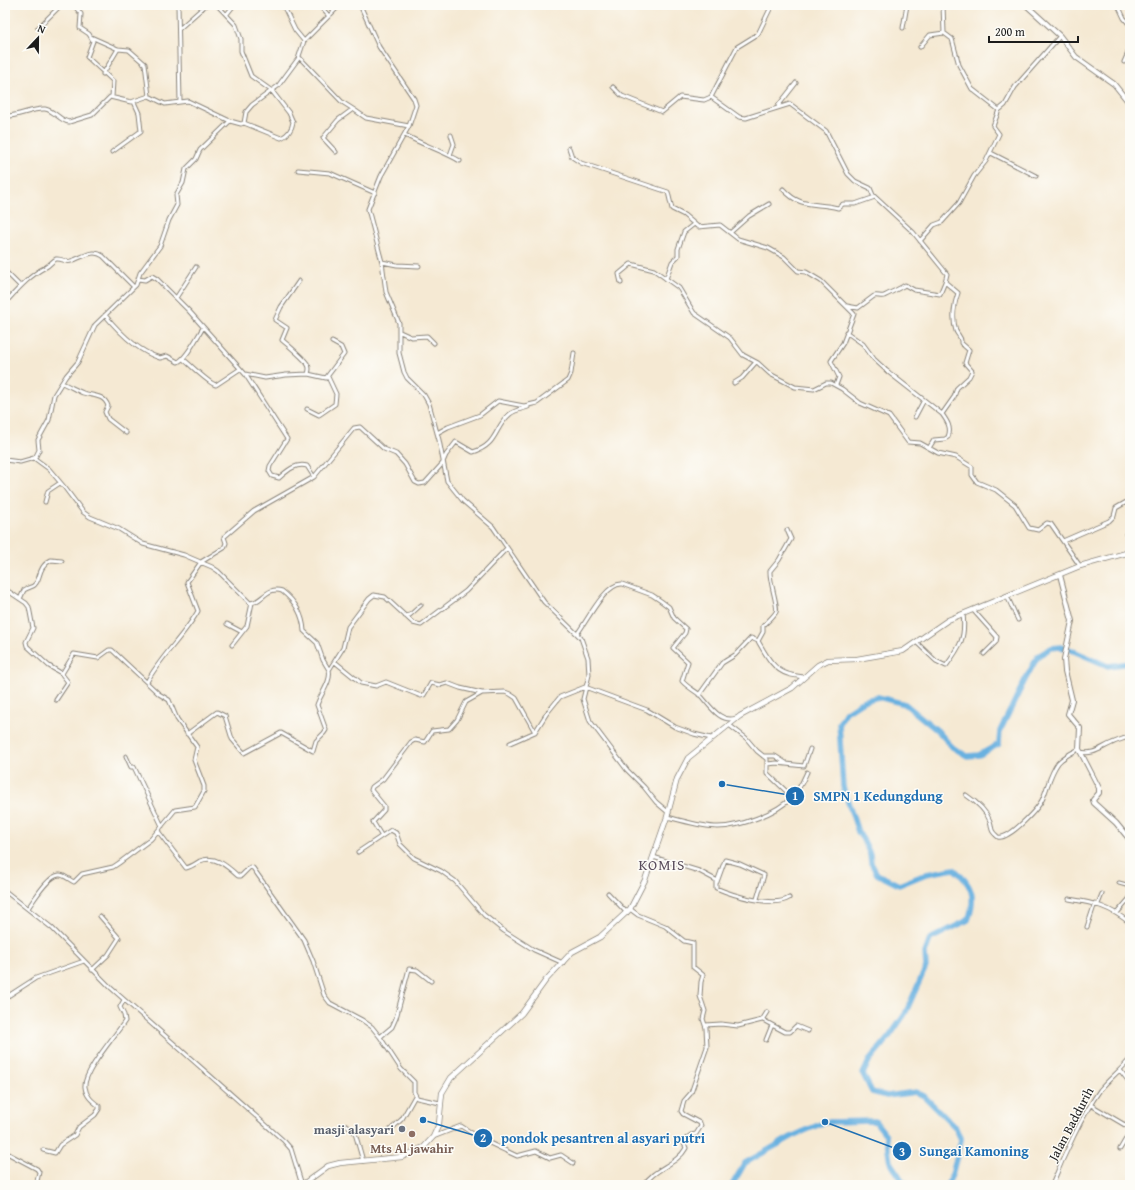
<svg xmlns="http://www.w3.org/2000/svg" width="1135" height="1190" viewBox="0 0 1135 1190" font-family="'Gentium Book Plus',serif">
	<rect width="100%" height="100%" fill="#fdfcf7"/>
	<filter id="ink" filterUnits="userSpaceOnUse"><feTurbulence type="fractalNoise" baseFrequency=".025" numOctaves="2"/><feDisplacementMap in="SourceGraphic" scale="8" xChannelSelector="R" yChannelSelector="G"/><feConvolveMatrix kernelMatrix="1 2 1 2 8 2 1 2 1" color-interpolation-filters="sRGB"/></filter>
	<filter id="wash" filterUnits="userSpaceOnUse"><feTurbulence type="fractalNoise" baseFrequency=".012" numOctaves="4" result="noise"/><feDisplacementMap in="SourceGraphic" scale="16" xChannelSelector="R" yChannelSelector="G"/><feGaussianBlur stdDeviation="0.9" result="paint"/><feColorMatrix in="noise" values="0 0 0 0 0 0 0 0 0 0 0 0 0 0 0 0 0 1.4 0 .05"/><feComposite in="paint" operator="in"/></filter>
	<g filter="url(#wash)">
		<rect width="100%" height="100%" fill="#f5e9d3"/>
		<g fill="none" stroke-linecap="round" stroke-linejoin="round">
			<path stroke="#69b1e0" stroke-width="5.5" d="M 732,1185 L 745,1163 L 793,1136 L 825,1122 L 875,1121 L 886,1135 L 890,1162 L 902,1180 L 909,1185
				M 947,1185 L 952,1175 L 961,1140 L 956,1128 L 924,1096 L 916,1092 L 887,1096 L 872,1092 L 863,1074 L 869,1061 L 889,1037 L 905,1014 L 926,967 L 925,953 L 930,939 L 968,920 C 977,897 972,884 954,869 L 926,874 L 899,885 L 877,874 L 871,863 L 870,854 L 864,841 L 858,832 L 843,787 L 839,723 L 846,712 L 863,701 L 878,697 L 905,704 L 938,731 L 952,747 L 967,756 L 979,755 L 999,744 L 1000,731 L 1025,680 L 1038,656 L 1051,648 L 1060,647 L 1069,649 L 1108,666 L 1130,663"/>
		</g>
	</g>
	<g filter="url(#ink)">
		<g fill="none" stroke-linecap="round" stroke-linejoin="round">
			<defs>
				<path id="street" d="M 74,5 L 81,14 L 80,28 L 89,34 L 93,41 L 87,57 L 113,81 L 112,97
					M 178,5 L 180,102
					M 217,5 L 236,25 L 241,39 L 241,51 L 251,76 L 272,91 L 289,113 L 293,122 C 292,129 288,135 281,138 L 244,123
					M 283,5 L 295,30 L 304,41
					M 319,5 L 328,15
					M 360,5 L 379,47 L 414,99 L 416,105 L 409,126 L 381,176 L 368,209 L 382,262 L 386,292 L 399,323 L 399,353 L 404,372 L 407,378 L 424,395 L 429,404 L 439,440 L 447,481 L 463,501 L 493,527 L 544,602 L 581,638 L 588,658 L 589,675 L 583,699 L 590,721 L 627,770 L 644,787 L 656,802 L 669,813
					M 1118,5 L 1124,18 L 1130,25
					M 227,14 L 234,5
					M 38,28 L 61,5
					M 903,28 L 907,5
					M 179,29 L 206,5
					M 91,37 L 118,49 L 103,74
					M 920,47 L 930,35 L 944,33
					M 118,49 L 129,50 L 145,64 L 149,96
					M 299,57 L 342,102 L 353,109
					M 1124,62 L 1128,53 L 1130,40
					M 613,87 L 622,96 L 662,112 L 680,97 L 704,100 L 711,97 L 739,117 L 746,118 L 790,104 L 826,131 L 848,174 L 855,181 L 870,188 L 873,195 L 913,232 L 947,274 L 945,282 L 958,293 C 954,304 952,319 956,331 C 958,336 962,337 961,343 L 969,350 L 965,363 L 972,371 L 969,377 L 957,388 L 954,397 L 942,414
					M 711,97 L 737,47 L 758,34 L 772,5
					M 778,106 L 796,83
					M 999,110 L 1005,105 L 1015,87 L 1060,36
					M 5,116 C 19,117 31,108 45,109 C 54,110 60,121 69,122 L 92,115 L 110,97 L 131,102 L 149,96 L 165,104 L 188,101 L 230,121
					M 405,135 C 423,145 443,151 460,161
					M 569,148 L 572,157 L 581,163 L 668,192 L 672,209 L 684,215 L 698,227 L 720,225 L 738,239 L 768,248 L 784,257 L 798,271 L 806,272 L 821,281 L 854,314 L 843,343 L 831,361 L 839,377 L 836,385
					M 112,152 L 141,131 L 139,113 L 134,102
					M 336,152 L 323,138 L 338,120 L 353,109 L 366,118 L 409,126
					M 991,153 L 1036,176
					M 450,155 L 454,144 L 451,135
					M 298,170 L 330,173 L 375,193
					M 783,189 C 801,209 814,202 838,208 L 843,204 L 855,204 L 875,197
					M 731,232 L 749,216 L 769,204
					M 920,241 L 934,225 L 942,222 L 959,203 L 974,176 L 986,161 L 999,134 L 993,126 L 999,110 L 972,89 L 959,65 L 952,39 L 944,33 L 943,5
					M 382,262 L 397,265 L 419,266
					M 5,271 L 20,286
					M 138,279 L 145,280 L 152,276 L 157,279 L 189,311 L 245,374 L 265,378 L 286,375 L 308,374 L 326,378 L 344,354 L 341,347 L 332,342
					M 666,279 L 672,262 L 678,256 L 678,249 L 684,232 L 694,224
					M 299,281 L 281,307 L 275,320 L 287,328 L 282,340 C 287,344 306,360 308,365 C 310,368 309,371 308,374
					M 621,283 L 619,274 L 631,264 L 654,270 L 679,288 L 694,313 L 730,338 L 743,355 L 758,363 L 770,374 L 795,387 L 814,389 L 826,383 L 831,383 L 842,389 L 860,403 L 889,416 L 908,442 L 920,443 L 938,453 L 956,457 L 972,467 L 972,475 L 977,482 L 996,490 L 1015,505 L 1029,528 L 1038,530 L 1047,523 L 1051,524 L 1080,566
					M 176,298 L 196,267
					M 5,303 C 18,289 30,275 46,267 C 50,265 52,261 56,259 C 62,258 66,263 71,261 C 82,258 92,248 103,256 L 134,287
					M 847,306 L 858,308 L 874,296 C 877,295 881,297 884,296 C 888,294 902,287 905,285 L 914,290 L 940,294 L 945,282
					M 105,315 C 119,332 139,352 160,358 L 167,356 L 178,362 C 187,358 197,337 203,328
					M 400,332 L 411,337 L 427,336 L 434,343
					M 846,332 L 863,344 L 874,359 L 887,371 L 942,414 C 947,421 952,428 948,437 L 945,439 L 934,440 L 929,448
					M 183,359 C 191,365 208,383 216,385 L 240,369
					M 245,374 L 287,439 L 270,466 L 269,471 L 272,476 L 279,478 C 287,471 295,463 307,466 L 314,477
					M 62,383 C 69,386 76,390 83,393 C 92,396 104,394 108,406 L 105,412 L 108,419 L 126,433
					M 734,383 L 742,378 L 756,362
					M 307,409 L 319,415 L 335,404 L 336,394 L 328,377
					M 915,417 L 924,400
					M 437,433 L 448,427 L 480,415 L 498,401 L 524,406 L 537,403 L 568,380 L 571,373 L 574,353
					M 34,458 L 49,469 L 65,488 L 83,512 L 90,517 L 119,529 L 143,544 L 184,555 L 212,567 L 218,571 L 250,603 C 262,603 266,586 282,591 C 296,602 303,614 304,631 L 317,643 L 323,660 L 329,670
					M 5,460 L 20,462 L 34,458 L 36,456 L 39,450 L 38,440 L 49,420 L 54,395 L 66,376 L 78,362 L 95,325 L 136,285 L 140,273 L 160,246 L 169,220 L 177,205 L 176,195 L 183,183 L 186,169 L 196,159 L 200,150 L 230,121 L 241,124 L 244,123 L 246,112 L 252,105 L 278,86 L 298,59 L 304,41 L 340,5
					M 443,462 L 446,455 L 456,442 L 473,452 C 498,445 494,427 510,414 C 515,410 522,409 528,407
					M 45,502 L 48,491 L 60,483
					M 787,530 L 791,539 L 779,560 L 770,571 C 769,581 779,608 776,612 C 773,617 767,622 763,626 L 763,632 L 758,641 C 765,653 773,670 788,674 C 793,676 799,676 804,677
					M 1126,534 L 1130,545
					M 1063,541 L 1109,521 L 1114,516 L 1116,508 L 1130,500
					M 5,589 L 26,603 L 29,607 L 33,628 L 26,642 L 27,646 L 49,666 L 61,673 L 63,672 L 74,654 L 98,658 L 109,650 L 112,650 L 159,694 L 169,700 L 177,719 L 197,747 L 194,760 L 204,786 L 204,791 L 195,807 L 175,810 L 151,839 L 119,863 L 113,867 L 82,874 L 74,882 C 69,880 64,874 59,875 C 48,876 34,900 28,908
					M 1007,596 L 1018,620
					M 20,599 L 24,590 C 27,588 31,587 33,586 C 42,581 36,568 51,560 L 62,561
					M 973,610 L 997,637 L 996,642 L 984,654
					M 405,616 L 410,615 L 421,605
					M 227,624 L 242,632
					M 577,634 C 586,623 605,583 622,584 L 652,595 L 661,601 L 669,607 L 674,618 L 686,629 L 685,633 L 673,648 L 688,662 L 682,681 C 687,687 694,690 700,695 C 709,704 720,724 736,718
					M 916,642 L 936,661 L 946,666 C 960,647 966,638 963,614
					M 232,645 L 247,626 L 252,603
					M 335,662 L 361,683 L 376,686 L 386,682 L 421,696 L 424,695 L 431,683 L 440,685 L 447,683 L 460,688 L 482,693 L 505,692 L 510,694 L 516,698 L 535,732
					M 147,682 C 160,657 184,636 198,611 L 187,582 L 201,562 L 224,548 L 226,543 L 224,537 L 254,511 L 314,477 L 354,428 L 360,427 L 384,449 L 396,454 L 405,464 L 415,482 L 419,484 L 425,483 L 443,463
					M 585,687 L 647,710 L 675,727 L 694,734 L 711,738
					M 699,695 L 722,663 L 735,655 L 751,638 L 758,641
					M 56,700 L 68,682 L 61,673
					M 729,725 L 746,738 L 757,751 L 767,759 L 767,773 L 786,791 L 794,795
					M 187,734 L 217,712 L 225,716 L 232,739 L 244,753 L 281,733 L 313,751 L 316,741 L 324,733 L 326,730 L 317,705 C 320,695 332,681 329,670 L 343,648 L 348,627 L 369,599 L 374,595 L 385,597 L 413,623 L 421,625 L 466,591 L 507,548
					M 510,743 L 535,732 L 547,713 L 560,697 L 585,687
					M 1080,752 C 1094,755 1100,748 1112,743 C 1118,740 1124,739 1130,736
					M 126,756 L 131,767 L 134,767 L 162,826
					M 763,756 L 775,756 L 786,763
					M 767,764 L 777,763 L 804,766 L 810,749
					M 966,795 C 975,801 986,810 990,821 C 993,830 989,829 998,837 C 1009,840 1039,808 1043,798 C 1048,786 1050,774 1058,763 C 1063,757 1071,753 1079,749
					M 667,817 C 684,821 702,827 718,827 C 739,827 777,813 791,798 C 799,791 803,781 807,772
					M 158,831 L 186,868 C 191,867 195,864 200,861 C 215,855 227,866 238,876 L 241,876 L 250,867 L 253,868 L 304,940 L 313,961 L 324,995 L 330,1003 L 362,1020 L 372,1027 L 380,1037 L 401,1069 L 414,1082 L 414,1092 L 417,1098 L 440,1103
					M 381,835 L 373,822 L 384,810 L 384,806 L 371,790 L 372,787 L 383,779 L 411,742 L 415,740 L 425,742 L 432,731 L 449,729 L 457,720 L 466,702 L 482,693
					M 358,852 L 391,830 L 396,833 L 400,844 L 414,858 L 441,871 L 455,881 L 484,915 L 504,931 L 534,950 L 563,963
					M 653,857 L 699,871 L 716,880 L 716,888 C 732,895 774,908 789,898
					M 717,882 L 725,860 L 740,864 L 764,875 L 757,899
					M 1119,883 L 1130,886
					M 5,891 L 52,928 L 111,988 L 284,1141 L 291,1149 L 302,1185
					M 608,893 L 627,913
					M 1069,899 C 1095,903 1110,907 1130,923
					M 1098,904 L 1102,894
					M 630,909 L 638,915 L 665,926 L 684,941 L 693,943 L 693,967 L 703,975 L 701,982 L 700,996 L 705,1011 L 703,1019 L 706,1028 L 707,1047 L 691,1093 L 684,1101 L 681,1111 L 683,1114 L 700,1123 L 701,1126 L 696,1134 L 691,1135 L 683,1141 L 686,1148 C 677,1165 654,1168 644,1185
					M 1117,913 L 1130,898
					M 1087,927 L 1095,903
					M 92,970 L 108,955 L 119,938 L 100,916
					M 5,998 L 36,978 L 84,961
					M 763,1020 L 772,1025 L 766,1040
					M 705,1025 L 721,1024 L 738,1026 L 762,1020 L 767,1012
					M 772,1025 L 785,1032 L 790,1032 L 796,1026 L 808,1031
					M 380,1037 L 392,1027 L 396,1018 L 409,969 L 417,970 L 431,981
					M 1120,1070 L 1130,1083
					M 1091,1105 L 1130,1128
					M 347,1125 L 355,1133 L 363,1161
					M 387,1133 L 402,1119 L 415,1096
					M 433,1137 L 461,1126 L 481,1139 L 517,1156 L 536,1151 L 550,1158 L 561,1155 L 573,1163
					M 1120,1149 L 1130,1132
					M 43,1150 L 55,1153 L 60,1145 L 75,1135 L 79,1127 L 95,1115 L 99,1109 L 99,1106 C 92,1101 86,1096 85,1087 C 83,1072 116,1035 125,1021 L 124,1015 L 120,1007 L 124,1000
					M 5,1152 L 37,1169 L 39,1172 L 37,1181 L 39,1185
					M 1052,1185 C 1063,1157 1083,1114 1100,1090 C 1109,1079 1121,1070 1130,1059"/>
				<path id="secondary" d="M 1026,5 L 1060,36 L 1076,57 L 1114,84 L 1130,104
					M 1060,575 L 1072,621 L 1064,659 L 1065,671 L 1072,700 L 1068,714 L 1080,728 L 1079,749 L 1099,788 L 1099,793 L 1093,800 L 1094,803 L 1116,823 L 1130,840"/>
				<path id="primary" d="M 302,1185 L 328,1166 L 340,1163 L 402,1157 L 424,1147 L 433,1137 L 439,1124 L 442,1093 L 451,1078 L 522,1013 L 546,980 L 572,952 L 600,937 L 630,909 L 645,880 L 667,817 L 677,779 L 688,758 L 740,716 L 792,688 L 818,665 L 828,660 L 857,659 L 903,651 L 948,620 L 1080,566 L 1130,552"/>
			</defs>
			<use href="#street" stroke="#888278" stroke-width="5"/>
			<use href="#secondary" stroke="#888278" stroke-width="6"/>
			<use href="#primary" stroke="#888278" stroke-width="6"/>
			<use href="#street" stroke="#fff" stroke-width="3"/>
			<use href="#secondary" stroke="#fff" stroke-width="4"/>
			<use href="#primary" stroke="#fff" stroke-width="4.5"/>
		</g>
	</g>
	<circle fill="#6b7280" stroke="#fdfcf7" stroke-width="1.5" cx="402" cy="1129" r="4"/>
	<circle fill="#8d6e63" stroke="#fdfcf7" stroke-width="1.5" cx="412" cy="1134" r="4"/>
	<g text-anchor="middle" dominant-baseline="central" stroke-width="3" stroke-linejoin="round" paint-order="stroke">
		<g font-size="13" fill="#1c1c1c" stroke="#fdfcf7">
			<text transform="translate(1071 1124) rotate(-62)">Jalan Baddurih</text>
		</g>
		<g font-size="13" font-weight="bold" fill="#5b616d" stroke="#fdfcf7" text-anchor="end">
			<text x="394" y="1129">masji alasyari</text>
		</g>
		<g font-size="13" font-weight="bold" fill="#785e54" stroke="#fdfcf7">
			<text x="412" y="1148">Mts Al jawahir</text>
		</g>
		<g font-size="15" letter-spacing="1" fill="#5a4e5d" stroke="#fdfcf7">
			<text x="662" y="864">KOMIS</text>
		</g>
	</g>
	<path fill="none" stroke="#1f6fb2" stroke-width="1.5" d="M722 784L795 796M423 1120L483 1138M825 1122L902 1151"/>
	<g fill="#1f6fb2" stroke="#fdfcf7" stroke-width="1.5">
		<circle cx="722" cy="784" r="4"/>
		<circle cx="423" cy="1120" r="4"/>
		<circle cx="825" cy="1122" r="4"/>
		<circle cx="795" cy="796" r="10"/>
		<circle cx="483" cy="1138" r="10"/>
		<circle cx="902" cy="1151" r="10"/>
	</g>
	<g font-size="12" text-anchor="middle" font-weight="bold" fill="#fff">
		<text x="795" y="800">1</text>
		<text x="483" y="1142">2</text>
		<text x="902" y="1156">3</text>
	</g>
	<g font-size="14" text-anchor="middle" font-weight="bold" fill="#1f6fb2" stroke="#fdfcf7" stroke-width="3" stroke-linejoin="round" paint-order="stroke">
		<text x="878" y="801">SMPN 1 Kedungdung</text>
		<text x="603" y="1143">pondok pesantren al asyari putri</text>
		<text x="974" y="1156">Sungai Kamoning</text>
	</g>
	<rect width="1135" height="1190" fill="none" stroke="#fdfcf7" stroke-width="20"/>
	<g transform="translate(38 38) rotate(22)" stroke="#fdfcf7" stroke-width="3" paint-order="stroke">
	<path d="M0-3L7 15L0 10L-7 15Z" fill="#1c1c1c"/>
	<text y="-6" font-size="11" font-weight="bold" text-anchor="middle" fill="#1c1c1c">N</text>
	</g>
	<path d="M989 36v6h89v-6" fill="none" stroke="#1c1c1c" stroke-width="2"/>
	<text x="995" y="36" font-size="12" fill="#1c1c1c" stroke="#fdfcf7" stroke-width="3" paint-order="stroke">200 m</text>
</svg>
